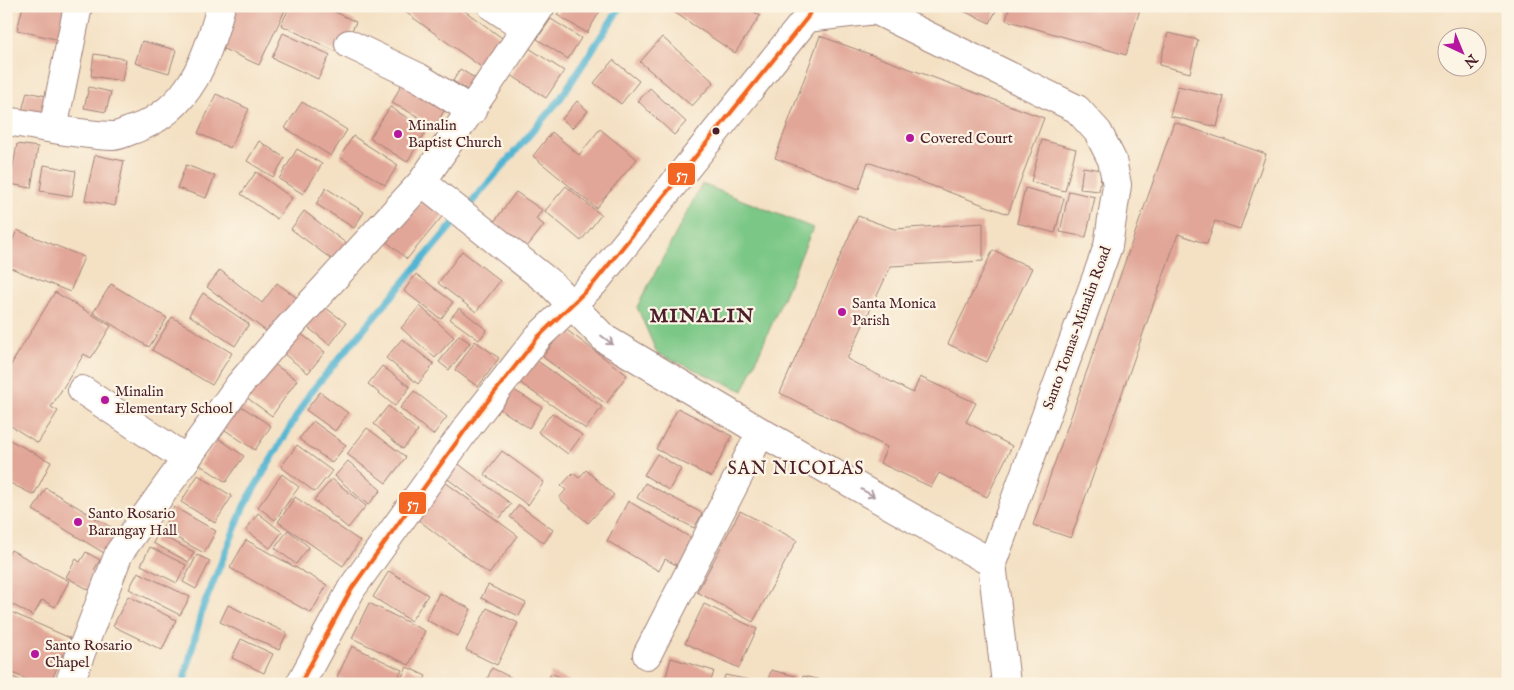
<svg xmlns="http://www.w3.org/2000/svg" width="1514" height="690" viewBox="0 0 1514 690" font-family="'IM FELL English',serif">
	<rect width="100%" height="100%" fill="#fcf5e5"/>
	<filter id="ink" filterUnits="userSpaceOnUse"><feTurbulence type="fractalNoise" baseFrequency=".02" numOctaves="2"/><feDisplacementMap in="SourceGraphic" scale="10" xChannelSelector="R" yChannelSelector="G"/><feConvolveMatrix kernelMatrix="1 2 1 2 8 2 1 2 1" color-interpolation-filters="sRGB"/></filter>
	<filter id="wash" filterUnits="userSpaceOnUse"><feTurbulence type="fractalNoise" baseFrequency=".0096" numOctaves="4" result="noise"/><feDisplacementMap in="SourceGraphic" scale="20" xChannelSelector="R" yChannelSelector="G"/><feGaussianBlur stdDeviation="1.12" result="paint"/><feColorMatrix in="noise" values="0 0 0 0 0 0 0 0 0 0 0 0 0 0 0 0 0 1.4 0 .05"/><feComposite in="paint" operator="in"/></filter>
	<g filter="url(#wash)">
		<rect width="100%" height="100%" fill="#f4e1c4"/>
		<path fill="#7ac786" stroke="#627358" d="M 702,184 L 813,228 L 743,391 L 657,353 L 637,307 Z"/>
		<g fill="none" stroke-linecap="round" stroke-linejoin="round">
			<path stroke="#53b5d2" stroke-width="7" d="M 465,210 L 560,99 L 621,6
				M 183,684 L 202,610 L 244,506 L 310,393 L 458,218"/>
		</g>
		<g id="blocks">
			<path fill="#e1a697" d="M 23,6 L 67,6 L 59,40 L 17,30 Z
				M 235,6 L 287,6 L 259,65 L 217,46 Z
				M 290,6 L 323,6 L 356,22 L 341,54 L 281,25 Z
				M 397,6 L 458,6 L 509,43 L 488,72 Z
				M 562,6 L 603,6 L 587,33 L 557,15 Z
				M 665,6 L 746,6 L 760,16 L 735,53 Z
				M 952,6 L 998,6 L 990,23 Z
				M 1010,6 L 1141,6 L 1126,55 L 1006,20 Z
				M 551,19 L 581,38 L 568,59 L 537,39 Z
				M 283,33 L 330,55 L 318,79 L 272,58 Z
				M 1168,33 L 1198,40 L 1190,73 L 1159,65 Z
				M 820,36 L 1044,118 L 1008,214 L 868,162 L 859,189 L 775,158 Z
				M 662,37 L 714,82 L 692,106 L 640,62 Z
				M 142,41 L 176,50 L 169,73 L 135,63 Z
				M 529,48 L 564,71 L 546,98 L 511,75 Z
				M 94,54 L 126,59 L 122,81 L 91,76 Z
				M 613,60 L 639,81 L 621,104 L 594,83 Z
				M 460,69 L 481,82 L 474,94 L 453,81 Z
				M 404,79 L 449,101 L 436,126 L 392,103 Z
				M 1178,86 L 1224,97 L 1217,127 L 1170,116 Z
				M 89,87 L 111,92 L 106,112 L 84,108 Z
				M 650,88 L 686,122 L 674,135 L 638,101 Z
				M 27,92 L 51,97 L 46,121 L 21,115 Z
				M 216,94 L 249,109 L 230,148 L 198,133 Z
				M 577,101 L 588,111 L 572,128 L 562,119 Z
				M 302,102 L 347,130 L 331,156 L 285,128 Z
				M 390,107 L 427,130 L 407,162 L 370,138 Z
				M 1174,122 L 1266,154 L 1240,229 L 1215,221 L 1207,244 L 1178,234 L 1071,538 L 1033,525 Z
				M 600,129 L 637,159 L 596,208 L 533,156 L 552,132 L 579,155 Z
				M 353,136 L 398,165 L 385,185 L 340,157 Z
				M 1042,140 L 1076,149 L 1065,191 L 1031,182 Z
				M 259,141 L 285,158 L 273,177 L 247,161 Z
				M 17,144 L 38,147 L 31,188 L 10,184 Z
				M 297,149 L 322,164 L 303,194 L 279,179 Z
				M 95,155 L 124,161 L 115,206 L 85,200 Z
				M 44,165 L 76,171 L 72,196 L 40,191 Z
				M 186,165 L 215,176 L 206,198 L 177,188 Z
				M 1083,167 L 1102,170 L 1099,191 L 1080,189 Z
				M 256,172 L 292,198 L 277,219 L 241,194 Z
				M 566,186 L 601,215 L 581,241 L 545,211 Z
				M 326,188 L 364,212 L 354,228 L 316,204 Z
				M 1025,188 L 1064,198 L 1055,233 L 1017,223 Z
				M 1069,191 L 1095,197 L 1086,237 L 1060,232 Z
				M 516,192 L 542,210 L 536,219 L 544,225 L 527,247 L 494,222 Z
				M 426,196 L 445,213 L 407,259 L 387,242 Z
				M 304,211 L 347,244 L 334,261 L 291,229 Z
				M 858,216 L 894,229 L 983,223 L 983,261 L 891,266 L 847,359 L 913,393 L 920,377 L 976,403 L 966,422 L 1012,446 L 987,497 L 939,473 L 931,487 L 880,463 L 887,447 L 780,393 Z
				M 17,230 L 84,257 L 70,292 L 6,266 L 6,256 Z
				M 6,234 L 12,237 L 6,251 Z
				M 993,250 L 1032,268 L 987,362 L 948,344 Z
				M 462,251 L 500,281 L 476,312 L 438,283 Z
				M 220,270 L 262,303 L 277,283 L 297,298 L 270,334 L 207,287 Z
				M 416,274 L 453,302 L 441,319 L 404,291 Z
				M 111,284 L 167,318 L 149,347 L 93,313 Z
				M 55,292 L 111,326 L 91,358 L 84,354 L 51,407 L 58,411 L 38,443 L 6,423 L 6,373 Z
				M 203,293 L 249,324 L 235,346 L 189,315 Z
				M 322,305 L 346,323 L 330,345 L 306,326 Z
				M 420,306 L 454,337 L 435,358 L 401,328 Z
				M 459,308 L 487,330 L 479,340 L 450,319 Z
				M 172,317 L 232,353 L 212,385 L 152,350 Z
				M 564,328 L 627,375 L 606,404 L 543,357 Z
				M 300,333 L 325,352 L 308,373 L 284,354 Z
				M 459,335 L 470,343 L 449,370 L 439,362 Z
				M 402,339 L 434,364 L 418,384 L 386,358 Z
				M 475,341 L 499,358 L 478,387 L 455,370 Z
				M 532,357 L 602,407 L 586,429 L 516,380 Z
				M 271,362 L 297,380 L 272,416 L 246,397 Z
				M 382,366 L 410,387 L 395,406 L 368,384 Z
				M 512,389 L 542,407 L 529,428 L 500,409 Z
				M 414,391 L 447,417 L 433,435 L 400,408 Z
				M 320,392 L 348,413 L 335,431 L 306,410 Z
				M 238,404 L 271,426 L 255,450 L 222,428 Z
				M 388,406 L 418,431 L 403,449 L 374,424 Z
				M 678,408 L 732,436 L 711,477 L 656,449 Z
				M 552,413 L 582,435 L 568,454 L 538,432 Z
				M 313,421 L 346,445 L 332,463 L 299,439 Z
				M 367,428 L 406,457 L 386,483 L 347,454 Z
				M 6,438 L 51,462 L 34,495 L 6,481 Z
				M 218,438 L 244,456 L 226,482 L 200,465 Z
				M 297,445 L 332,471 L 315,492 L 281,467 Z
				M 502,451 L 544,482 L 528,505 L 484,474 Z
				M 657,454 L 681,469 L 669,490 L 644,475 Z
				M 348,461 L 381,490 L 368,505 L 335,476 Z
				M 456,462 L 511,504 L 500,518 L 445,477 Z
				M 586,470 L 614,495 L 588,523 L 559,498 L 566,490 L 561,486 L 573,473 L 579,478 Z
				M 282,474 L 299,487 L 275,520 L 258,507 Z
				M 198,475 L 232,496 L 215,523 L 181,502 Z
				M 332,479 L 366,506 L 348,528 L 314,500 Z
				M 445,482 L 518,536 L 489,574 L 417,519 Z
				M 645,483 L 702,513 L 694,528 L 637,498 Z
				M 46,488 L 122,534 L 109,556 L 33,510 Z
				M 295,497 L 360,541 L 343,566 L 278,522 Z
				M 628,501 L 700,543 L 684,569 L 665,559 L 659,571 L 607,541 Z
				M 519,505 L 553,530 L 544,543 L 510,517 Z
				M 174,507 L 216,531 L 204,553 L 162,530 Z
				M 740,511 L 797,540 L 753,622 L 697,592 Z
				M 258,513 L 282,532 L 270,548 L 246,530 Z
				M 288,530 L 309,547 L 296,564 L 275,548 Z
				M 158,534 L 194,552 L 189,562 L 153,543 Z
				M 246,540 L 327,585 L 311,613 L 230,568 Z
				M 150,547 L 186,565 L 177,583 L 141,565 Z
				M 11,550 L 69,581 L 55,607 L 42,600 L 33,616 L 6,601 L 6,558 Z
				M 86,552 L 100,560 L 94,570 L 102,575 L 93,592 L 66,577 L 76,559 L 80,562 Z
				M 197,555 L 210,561 L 196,589 L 183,582 Z
				M 389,571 L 428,595 L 411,621 L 373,597 Z
				M 138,572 L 190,597 L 180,615 L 129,589 Z
				M 488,585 L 526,603 L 519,616 L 481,598 Z
				M 439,593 L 471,609 L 458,636 L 426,620 Z
				M 128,596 L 176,620 L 162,650 L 113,626 Z
				M 369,603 L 425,631 L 409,665 L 352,638 Z
				M 704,604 L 757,629 L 739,668 L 685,643 Z
				M 228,605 L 287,633 L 279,650 L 220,622 Z
				M 487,608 L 518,623 L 497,665 L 466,650 Z
				M 6,610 L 70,638 L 50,684 L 37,684 L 6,670 Z
				M 241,639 L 273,654 L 264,673 L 232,658 Z
				M 352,646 L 402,670 L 395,684 L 352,684 L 337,677 Z
				M 671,658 L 714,671 L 710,684 L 664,684 Z
				M 407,667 L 426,676 L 422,684 L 398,684 Z
				M 492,668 L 524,684 L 485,684 Z
				M 771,670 L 795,676 L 793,684 L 767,684 Z
				M 551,673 L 576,684 L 547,684 Z
				M 6,674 L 29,684 L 6,684 Z
				M 725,675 L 765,683 L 765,684 L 723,684 Z
				M 803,676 L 834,683 L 834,684 L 801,684 Z"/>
		</g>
	</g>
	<g filter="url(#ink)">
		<use href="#blocks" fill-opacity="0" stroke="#9f8078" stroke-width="1"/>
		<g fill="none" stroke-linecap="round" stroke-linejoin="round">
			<defs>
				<path id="minor" d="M 492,6 L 525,28
					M 807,18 L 875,10 L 1077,109 L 1098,132 L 1112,160 L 1117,185 L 1108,246 L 992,563 L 1006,684
					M 349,44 L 418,77 L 472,111
					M 6,121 C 41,126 78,135 113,136 C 120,136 128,131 135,129 C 190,109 207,59 221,6
					M 53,129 L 78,6
					M 422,182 L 551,284 L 605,339 L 761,432 L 992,563
					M 82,390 L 186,459
					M 647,655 L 761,432
					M 69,684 L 119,553 L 240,384 L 280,337 L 422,182 L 541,6
					M 300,684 L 352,588 L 466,429 L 538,337 L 594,283 L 807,18 L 813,6"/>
			</defs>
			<use href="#minor" stroke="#9f8078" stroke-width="30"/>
			<use href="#minor" stroke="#fff" stroke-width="28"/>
			<defs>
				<path id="bus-1" d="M 300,684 L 352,588 L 466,429 L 538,337 L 594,283 L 807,18 L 813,6"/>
			</defs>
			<use href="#bus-1" stroke="#fcf5e5" stroke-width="8"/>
			<use href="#bus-1" stroke="#f26522" stroke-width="4"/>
		</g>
		<defs><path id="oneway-shaft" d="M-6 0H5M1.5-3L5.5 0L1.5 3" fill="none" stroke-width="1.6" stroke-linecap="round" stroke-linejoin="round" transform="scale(1.25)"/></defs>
		<g stroke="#ae9aa0">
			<use href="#oneway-shaft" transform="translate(607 340) rotate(37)"/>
			<use href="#oneway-shaft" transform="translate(868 493) rotate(29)"/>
		</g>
	</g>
	<circle fill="#4a1f2b" stroke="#fcf5e5" stroke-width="2" cx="716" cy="131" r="4.5"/>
	<g fill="#b5179e" stroke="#fcf5e5" stroke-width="2">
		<circle cx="398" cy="134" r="5"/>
		<circle cx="910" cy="138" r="5"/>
		<circle cx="842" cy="312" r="5"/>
		<circle cx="105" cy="400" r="5"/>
		<circle cx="78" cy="522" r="5"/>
		<circle cx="35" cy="654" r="5"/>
	</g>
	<g text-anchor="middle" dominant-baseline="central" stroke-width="4.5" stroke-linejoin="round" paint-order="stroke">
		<g font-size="15" fill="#4a1f2b" stroke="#fcf5e5" text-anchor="start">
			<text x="408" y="125">Minalin<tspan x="408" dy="17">Baptist Church</tspan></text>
			<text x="920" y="138">Covered Court</text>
			<text x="852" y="303">Santa Monica<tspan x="852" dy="17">Parish</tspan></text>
			<text x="115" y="391">Minalin<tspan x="115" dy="17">Elementary School</tspan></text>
			<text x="88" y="513">Santo Rosario<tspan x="88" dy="17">Barangay Hall</tspan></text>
			<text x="45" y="645">Santo Rosario<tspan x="45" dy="17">Chapel</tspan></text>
		</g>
		<g font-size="15" fill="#4a1f2b" stroke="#fcf5e5">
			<text transform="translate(1077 328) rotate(-70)">Santo Tomas-Minalin Road</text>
		</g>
		<g font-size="18" letter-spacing="1" fill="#4a1f2b" stroke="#fcf5e5">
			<text x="796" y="469">SAN NICOLAS</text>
		</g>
		<g font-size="20" font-weight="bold" letter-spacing="1" fill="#4a1f2b" stroke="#fcf5e5">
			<text x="702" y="316">MINALIN</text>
		</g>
	</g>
	<g stroke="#fcf5e5" stroke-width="2">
		<rect x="667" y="162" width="29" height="24" rx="5" fill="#f26522"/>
		<rect x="398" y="491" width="29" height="24" rx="5" fill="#f26522"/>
	</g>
	<g font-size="14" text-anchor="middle" font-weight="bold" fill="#fff">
		<text x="682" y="179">57</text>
		<text x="413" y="508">57</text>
	</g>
	<rect width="1514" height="690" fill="none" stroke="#fcf5e5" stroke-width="25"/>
	<g transform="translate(1462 52) rotate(136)"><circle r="24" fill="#fcf5e5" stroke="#b59f9b"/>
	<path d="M0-4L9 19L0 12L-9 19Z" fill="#b5179e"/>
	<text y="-8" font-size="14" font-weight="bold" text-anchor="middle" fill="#4a1f2b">N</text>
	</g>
</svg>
